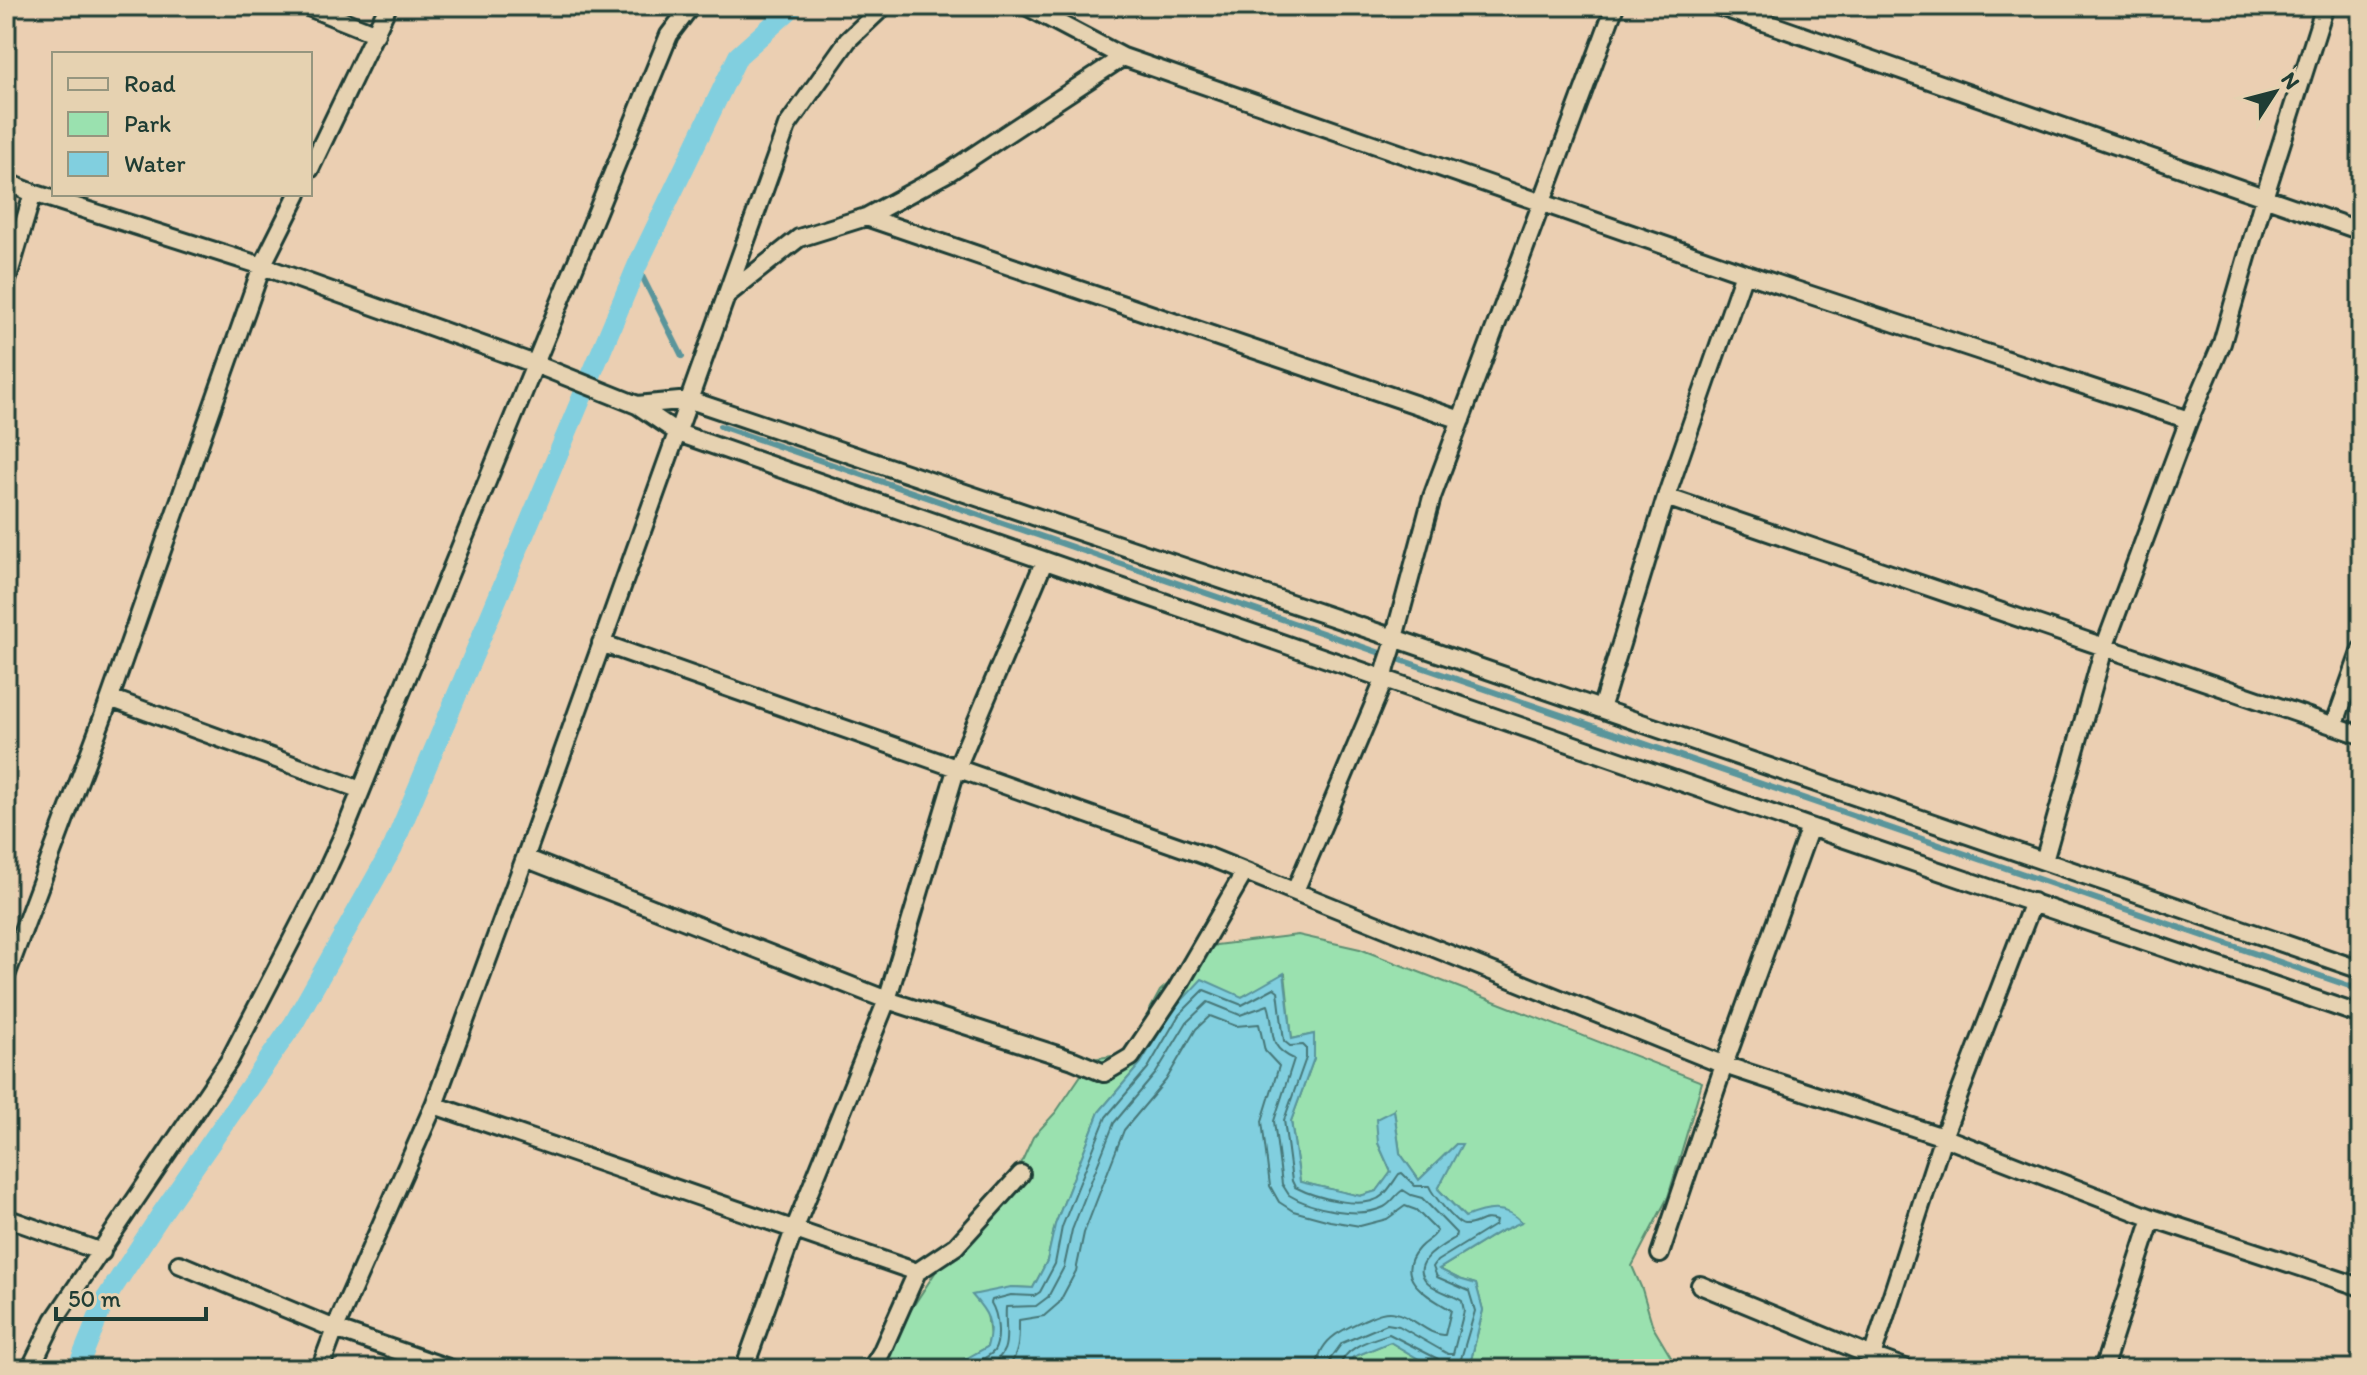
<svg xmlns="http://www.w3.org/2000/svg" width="2367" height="1375" viewBox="0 0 2367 1375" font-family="Itim,sans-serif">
	<rect width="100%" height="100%" fill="#ebcfb2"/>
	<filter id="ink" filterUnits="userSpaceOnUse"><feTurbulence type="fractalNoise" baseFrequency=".0125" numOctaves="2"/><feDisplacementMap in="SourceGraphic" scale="16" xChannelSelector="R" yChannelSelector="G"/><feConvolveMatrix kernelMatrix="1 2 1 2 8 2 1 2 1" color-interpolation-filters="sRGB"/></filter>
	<g filter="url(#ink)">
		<path fill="#9ae1af" stroke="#5c8f72" stroke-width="2" d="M 1298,935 L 1360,949 L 1702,1082 L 1668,1197 L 1632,1266 L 1642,1289 L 1653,1327 L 1678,1369 L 1464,1369 L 1471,1360 L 1483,1310 L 1476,1284 L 1459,1279 L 1439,1269 L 1499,1232 L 1521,1222 L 1465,1217 L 1438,1189 L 1461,1144 L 1456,1144 L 1419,1180 L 1400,1153 L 1394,1110 L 1378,1143 L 1391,1172 L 1377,1191 L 1360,1196 L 1300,1182 L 1291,1121 L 1314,1058 L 1314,1034 L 1292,1039 L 1285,974 L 1242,997 L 1172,1011 L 1141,1063 L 1099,1112 L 1055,1225 L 1047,1261 L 1033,1288 L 1011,1287 L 987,1313 L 990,1336 L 987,1347 L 961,1362 L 961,1369 L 872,1369 L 944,1259 L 979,1220 L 1023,1159 L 1033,1137 L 1056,1112 L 1092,1059 L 1126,1054 L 1160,991 L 1196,959 L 1216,945 Z
			M 1390,1342 L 1424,1362 L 1443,1369 L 1345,1369 L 1353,1357 Z"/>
		<path fill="#81cfdf" stroke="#5a959b" stroke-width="2" d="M 1284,973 L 1292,1039 L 1314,1034 L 1314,1058 L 1291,1121 L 1300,1182 L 1360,1196 L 1377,1191 L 1391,1172 L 1378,1143 L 1376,1119 L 1394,1110 L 1400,1153 L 1419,1180 L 1456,1144 L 1462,1144 L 1438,1189 L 1465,1217 C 1485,1209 1505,1204 1522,1222 L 1499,1232 L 1439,1269 L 1459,1279 L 1476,1284 L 1483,1310 L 1471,1360 L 1464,1369 L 1443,1369 L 1424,1362 L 1390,1342 L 1353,1357 L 1345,1369 L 961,1369 L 960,1362 L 987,1347 C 994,1322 988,1313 972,1295 L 1011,1287 L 1033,1288 L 1047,1261 L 1055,1225 L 1099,1112 L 1141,1063 L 1172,1011 L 1202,979 L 1242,997 Z"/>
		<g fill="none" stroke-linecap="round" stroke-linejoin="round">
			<path stroke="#467778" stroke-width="2" d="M 969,1369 L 970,1366 C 977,1362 989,1357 994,1351 C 1001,1339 998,1314 991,1303 L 992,1300 L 1011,1295 L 1034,1296 L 1040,1292 L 1055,1264 L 1062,1227 L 1106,1117 L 1148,1068 L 1179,1015 L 1204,990 L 1242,1005 L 1274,988 L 1278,991 L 1284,1041 L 1290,1046 L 1303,1045 L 1306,1048 L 1306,1058 L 1284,1120 L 1292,1181 L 1295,1187 C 1314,1197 1365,1212 1383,1195 C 1389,1190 1394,1181 1399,1174 L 1402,1173 L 1415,1186 L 1429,1186 C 1432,1194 1456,1224 1464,1225 C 1477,1226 1483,1215 1496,1221 L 1495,1225 L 1437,1261 L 1433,1267 L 1437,1277 L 1469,1291 L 1475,1311 L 1458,1369
				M 985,1369 C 1015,1351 1004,1336 1006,1307 L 1036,1306 L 1048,1297 L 1064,1267 L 1072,1230 L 1114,1123 L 1156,1073 L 1187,1022 L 1208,1002 L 1240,1015 L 1268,1005 C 1277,1031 1264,1045 1294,1059 L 1274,1121 L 1282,1184 L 1289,1195 C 1311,1209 1360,1219 1384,1207 C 1392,1203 1396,1194 1403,1190 L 1411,1195 L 1422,1198 L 1456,1233 L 1455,1238 C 1440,1247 1404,1266 1432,1286 C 1441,1292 1453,1295 1462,1301 L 1464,1311 L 1453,1354 L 1448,1354 L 1399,1326 L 1387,1324 L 1342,1343 L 1331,1358 L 1329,1369
				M 1007,1369 C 1020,1354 1019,1338 1019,1320 L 1044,1316 L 1059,1303 L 1076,1271 L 1084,1233 L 1124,1130 L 1166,1080 L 1196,1029 L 1210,1016 L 1236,1026 L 1259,1024 L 1265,1051 L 1279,1066 L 1262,1121 L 1270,1186 L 1279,1202 L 1293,1211 L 1330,1221 L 1360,1226 L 1387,1219 L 1405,1206 L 1416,1210 L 1437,1231 C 1433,1239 1425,1241 1419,1248 C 1391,1279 1430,1297 1451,1310 L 1445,1335 C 1428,1336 1413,1316 1396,1313 C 1385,1310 1375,1315 1366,1319 C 1342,1330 1318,1339 1317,1369
				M 1339,1369 C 1343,1347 1370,1340 1389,1334 L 1438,1359 L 1442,1369"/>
			<path stroke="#5a959b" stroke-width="6" d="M 637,266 L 682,356
				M 720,426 L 2361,990"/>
			<path stroke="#81cfdf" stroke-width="20" d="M 77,1369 L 105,1300 L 162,1213 L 294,1023 L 393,847 L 637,266 L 738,56 L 794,6"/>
			<defs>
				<path id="street" d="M 306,6 L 376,34
					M 1026,6 L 1123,57 L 1744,273 L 2189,420
					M 1718,6 L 2361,231
					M 310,169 L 388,6
					M 6,182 L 33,193 L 262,266 L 298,194
					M 866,217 L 1461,420
					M 6,284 L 33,193
					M 728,294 L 799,238 L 866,217 L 949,172 L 1123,57
					M 637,405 L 690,400 L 1394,638 L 2361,970
					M 1666,497 L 2361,735
					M 601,643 L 1209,857 L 1724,1065 L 1943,1137 L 2152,1218 L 2361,1287
					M 110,698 L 361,790
					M 1601,709 L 1666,497 L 1744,273
					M 2334,726 L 2361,650
					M 525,858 L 887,1000 L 1073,1060 L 1104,1073 L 1131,1057 L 1176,990 L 1244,873
					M 2044,861 L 2104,648 L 2189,420 L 2222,343 L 2264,198 L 2325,6
					M 1295,891 L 1385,678 C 1384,664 1394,652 1394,638 L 1432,497 L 1615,6
					M 6,976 L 110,698 L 262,266 L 535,364 L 637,405 L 678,433 L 1810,827 L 2361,1015
					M 434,1105 L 917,1272
					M 6,1218 L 102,1252
					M 1660,1254 L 1724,1065 L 1810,827
					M 179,1264 L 335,1329 L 451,1369
					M 1700,1285 L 1872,1356 L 1908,1369
					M 30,1369 L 54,1320 L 229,1061 L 318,889 L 343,835 L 669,35 L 691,6
					M 320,1369 L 335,1329 L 434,1105 L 525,858 L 787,126 L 848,40 L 884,6
					M 744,1369 L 794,1230 L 887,1000 L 956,770 L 1044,562
					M 871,1369 L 881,1353 L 917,1272 L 956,1246 L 1021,1174
					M 1868,1369 L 1943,1137 L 2033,902
					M 2103,1369 L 2152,1218"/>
			</defs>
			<use href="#street" stroke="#1f3d34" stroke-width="22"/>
			<use href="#street" stroke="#e6d2b1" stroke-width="16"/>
		</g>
	</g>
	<rect width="2367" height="1375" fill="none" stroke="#e6d2b1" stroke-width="32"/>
	<rect x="16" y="16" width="2335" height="1343" fill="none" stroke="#1f3d34" stroke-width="3" filter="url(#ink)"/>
	<rect x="52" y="52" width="260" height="144" fill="#e6d2b1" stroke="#96967f" stroke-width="2"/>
	<rect x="68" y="78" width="40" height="12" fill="#e6d2b1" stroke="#96967f" stroke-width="2"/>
	<text x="124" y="92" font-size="24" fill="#1f3d34">Road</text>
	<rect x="68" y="112" width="40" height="24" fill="#9ae1af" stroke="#96967f" stroke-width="2"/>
	<text x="124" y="132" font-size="24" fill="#1f3d34">Park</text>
	<rect x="68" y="152" width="40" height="24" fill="#81cfdf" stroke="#96967f" stroke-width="2"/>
	<text x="124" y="172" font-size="24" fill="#1f3d34">Water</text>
	<g transform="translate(2275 92) rotate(54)" stroke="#e6d2b1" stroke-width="6" paint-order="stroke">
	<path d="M0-6L14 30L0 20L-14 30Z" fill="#1f3d34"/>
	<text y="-12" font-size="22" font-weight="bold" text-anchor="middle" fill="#1f3d34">N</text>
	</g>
	<path d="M56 1307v12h150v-12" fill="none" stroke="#1f3d34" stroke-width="4"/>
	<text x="68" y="1307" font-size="24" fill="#1f3d34" stroke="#e6d2b1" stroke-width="6" paint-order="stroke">50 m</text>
</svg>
